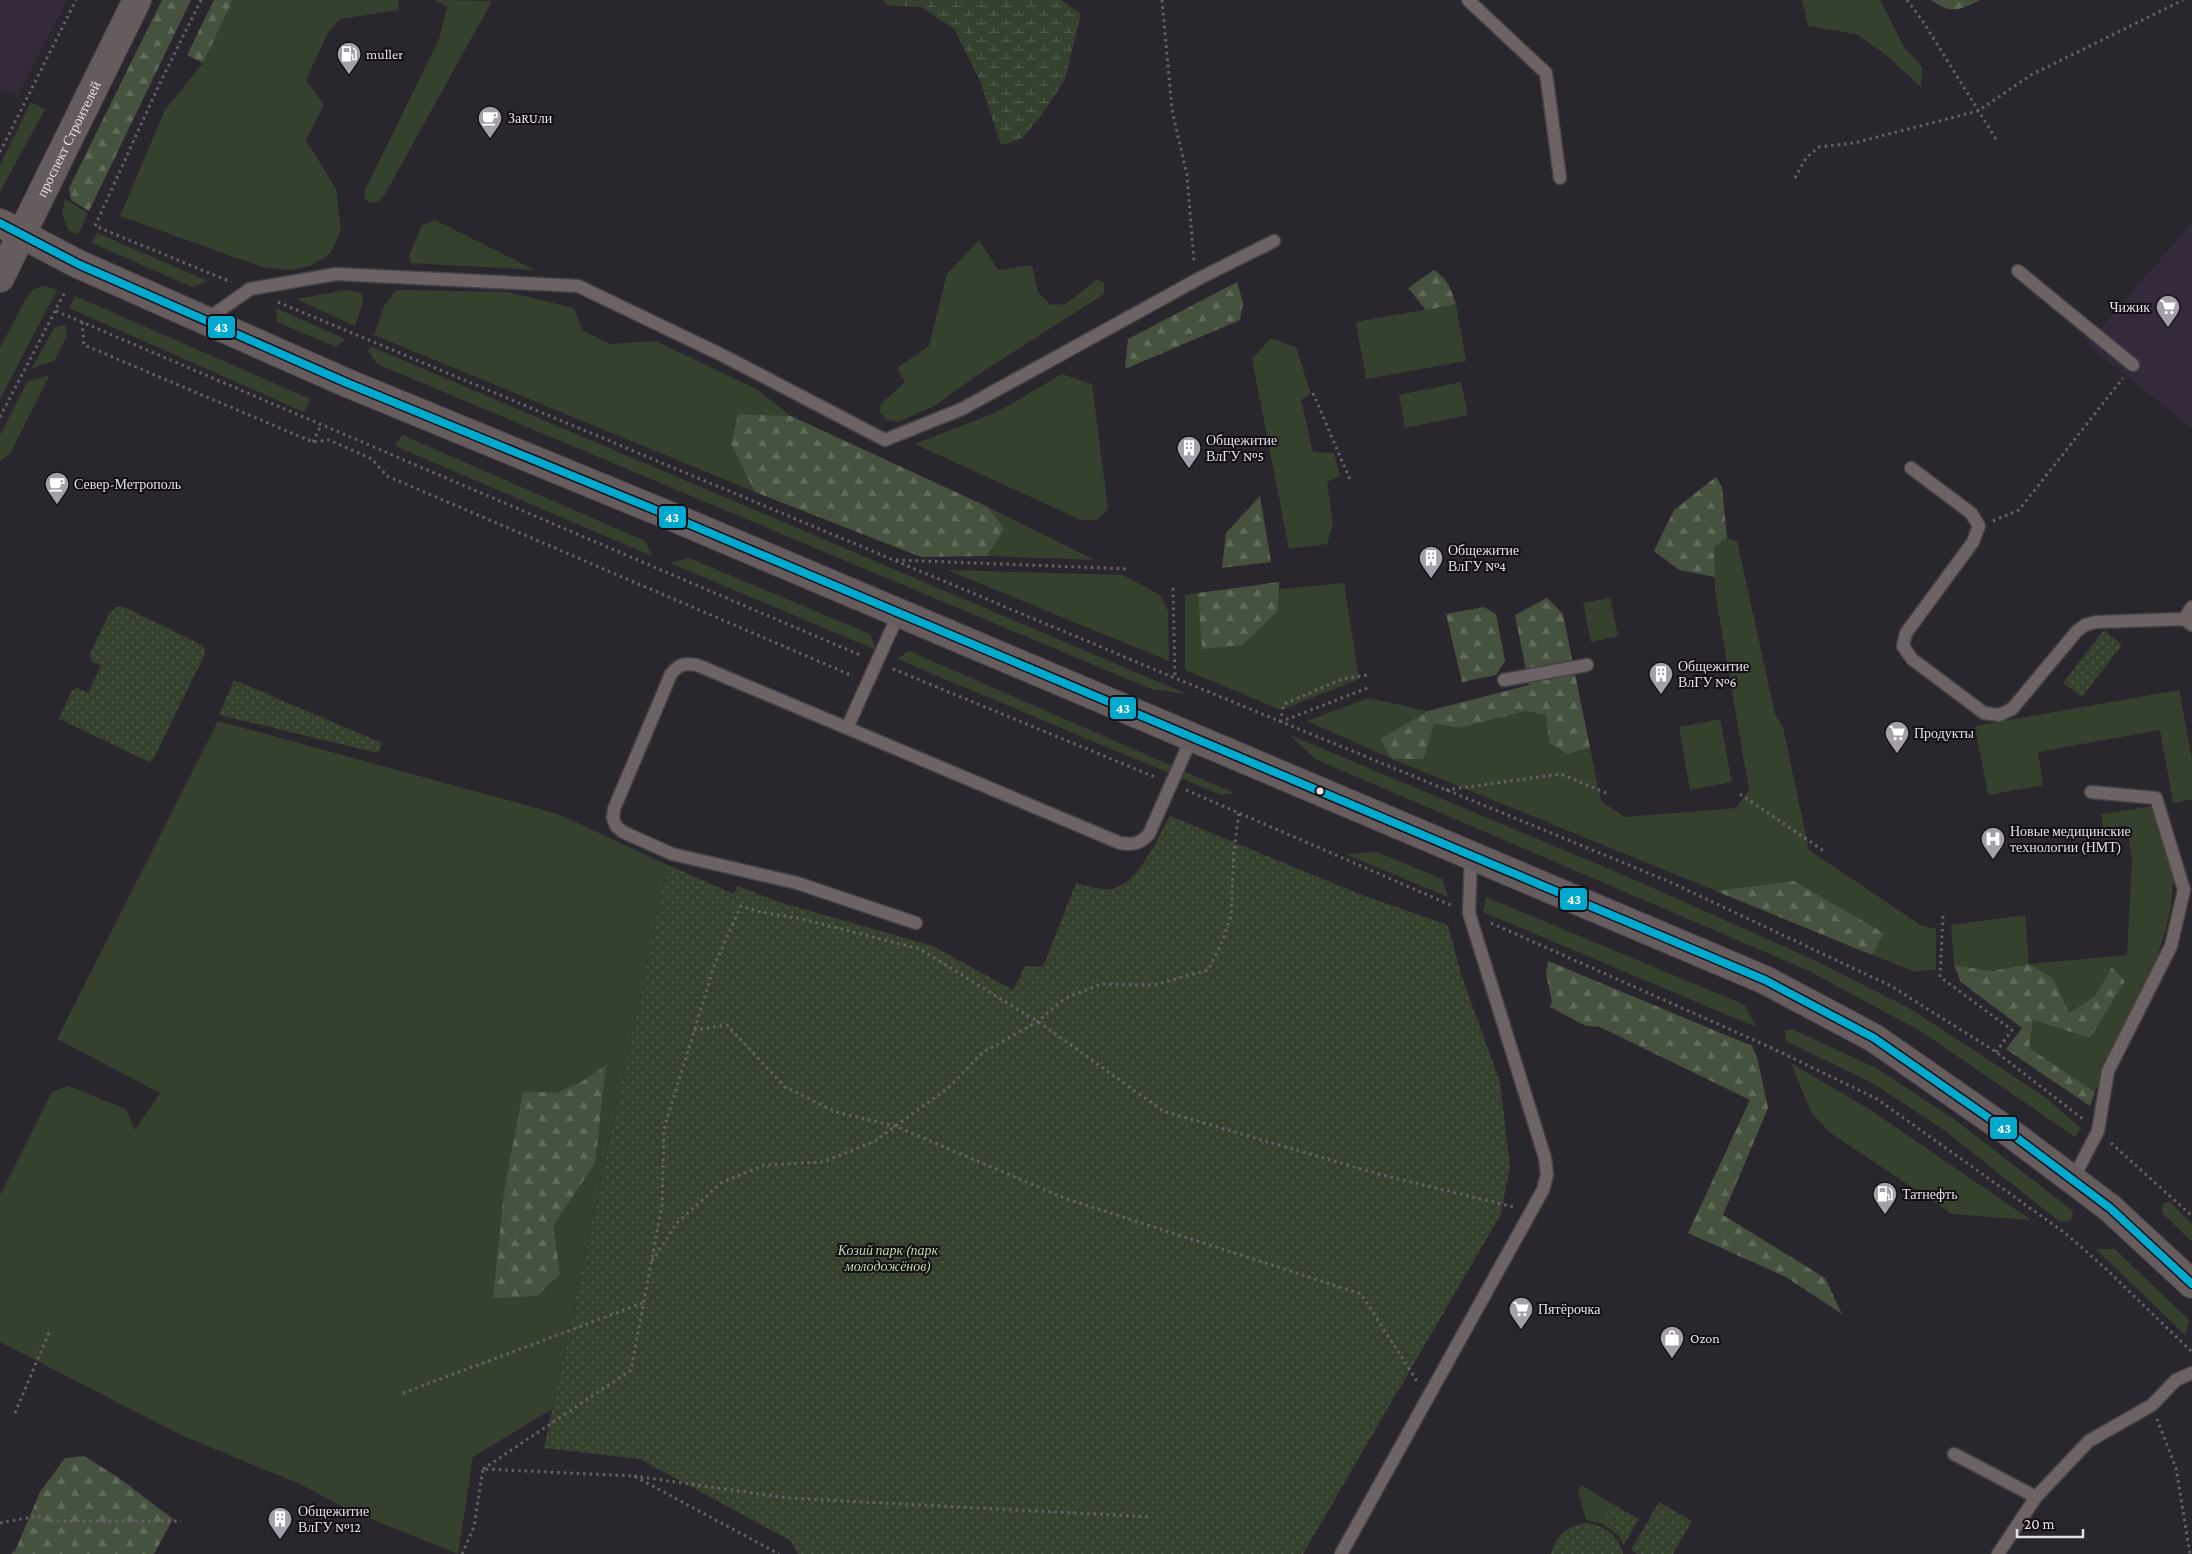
<svg xmlns="http://www.w3.org/2000/svg" width="2192" height="1554" viewBox="0 0 2192 1554" font-family="'Crimson Pro',serif">
	<defs>
		<pattern id="forest-firs" width="22" height="20" patternUnits="userSpaceOnUse" patternTransform="scale(1.25)"><rect width="22" height="20" fill="#46523d"/><path d="M5 1l3.5 6h-7zM16 11l3.5 6h-7z" fill="#616b59"/></pattern>
		<pattern id="wetland-marsh" width="20" height="14" patternUnits="userSpaceOnUse" patternTransform="scale(1.25)"><rect width="20" height="14" fill="#35412d"/><path d="M1 5h8M5 5V1M11 12h8M15 12V8" fill="none" stroke="#525c4b"/></pattern>
		<pattern id="park-dots" width="8" height="8" patternUnits="userSpaceOnUse" patternTransform="scale(1.25)"><rect width="8" height="8" fill="#35412d"/><path d="M2 2h.1M6 6h.1" fill="none" stroke="#525c4b" stroke-width="1.8" stroke-linecap="round"/></pattern>
	</defs>
	<rect width="100%" height="100%" fill="#2a262e"/>
	<path fill="#342a3c" d="M 0,0 L 67,0 L 17,96 L 0,88 Z
		M 2192,223 L 2192,428 L 2087,344 Z"/>
	<path fill="#35412d" d="M 233,0 L 399,0 L 398,10 L 340,19 L 328,33 L 306,80 L 324,105 L 306,140 L 336,189 L 341,231 L 330,254 L 310,266 L 290,270 L 262,267 L 120,216 L 165,110 L 203,63 Z
		M 434,0 L 492,1 L 385,194 L 378,202 L 369,203 L 364,198 L 365,190 L 439,39 L 447,7 Z
		M 1802,0 L 1880,0 L 1904,47 L 1922,67 L 1921,87 L 1885,54 L 1856,34 L 1808,26 Z
		M 31,102 L 45,109 L 0,192 L 0,165 Z
		M 65,199 L 88,213 L 78,235 L 68,230 L 62,213 Z
		M 435,220 L 535,270 L 411,263 L 409,256 L 422,225 Z
		M 97,233 L 208,281 L 192,287 L 92,243 Z
		M 979,240 L 998,270 L 1032,265 L 1038,292 L 1051,305 L 1066,304 L 1096,280 L 1104,282 L 1104,294 L 979,374 L 936,405 L 898,422 L 887,420 L 880,413 L 881,404 L 905,382 L 897,368 L 929,346 L 947,274 Z
		M 44,286 L 57,290 L 0,399 L 0,348 L 26,298 L 34,289 Z
		M 346,290 L 361,293 L 363,303 L 355,326 L 296,299 Z
		M 396,290 L 507,292 L 574,308 L 583,331 L 611,344 L 656,341 L 758,390 L 791,416 L 738,414 L 731,444 L 755,492 L 374,335 L 384,306 Z
		M 75,296 L 310,399 L 304,412 L 69,308 Z
		M 1456,304 L 1466,361 L 1366,379 L 1356,322 Z
		M 276,308 L 345,339 L 336,347 L 277,322 Z
		M 65,325 L 67,336 L 54,361 L 32,368 L 54,328 Z
		M 1271,338 L 1296,347 L 1311,394 L 1301,400 L 1313,452 L 1334,453 L 1340,476 L 1327,482 L 1333,524 L 1327,544 L 1289,549 L 1252,359 Z
		M 372,347 L 1187,694 L 1151,689 L 377,364 L 368,351 Z
		M 1062,374 L 1092,384 L 1108,509 L 1097,520 L 1081,520 L 915,444 L 997,412 Z
		M 50,375 L 10,454 L 0,461 L 0,435 L 27,382 Z
		M 1461,382 L 1468,415 L 1405,428 L 1399,395 Z
		M 402,435 L 645,541 L 652,556 L 395,446 Z
		M 988,507 L 1095,560 L 987,556 L 1003,529 Z
		M 1727,538 L 1737,541 L 1775,714 L 1783,727 L 1809,850 L 1922,926 L 1936,929 L 1936,969 L 1916,972 L 1872,955 L 1884,933 L 1794,881 L 1716,891 L 1392,759 L 1307,721 L 1368,698 L 1428,711 L 1380,740 L 1424,759 L 1433,724 L 1459,728 L 1526,711 L 1546,715 L 1549,744 L 1567,754 L 1590,748 L 1601,801 L 1625,817 L 1736,808 L 1749,790 L 1715,592 L 1714,547 Z
		M 689,558 L 870,634 L 876,650 L 670,563 Z
		M 947,570 L 1123,575 L 1160,595 L 1168,611 L 1169,661 Z
		M 1344,583 L 1359,679 L 1281,710 L 1185,670 L 1185,595 L 1198,593 L 1203,649 L 1278,611 L 1279,589 Z
		M 1610,598 L 1618,636 L 1591,642 L 1583,603 Z
		M 909,651 L 1234,793 L 1221,795 L 897,659 Z
		M 2179,690 L 2192,759 L 2192,799 L 2173,803 L 2160,730 L 2038,752 L 2043,785 L 1988,795 L 1975,726 Z
		M 1720,719 L 1732,782 L 1690,790 L 1679,727 Z
		M 218,721 L 558,814 L 668,865 L 552,1409 L 473,1457 L 458,1554 L 351,1511 L 300,1484 L 183,1436 L 0,1342 L 0,1195 L 52,1092 L 68,1086 L 126,1109 L 135,1130 L 160,1093 L 57,1039 Z
		M 1290,735 L 1635,880 L 1812,959 L 1909,1008 L 2044,1096 L 2081,1128 L 2075,1137 L 1922,1032 L 1809,971 L 1315,759 Z
		M 2155,806 C 2161,824 2172,850 2173,868 C 2177,949 2123,1019 2095,1092 L 2028,1048 L 2033,1020 L 2090,1038 L 2125,981 L 2112,967 L 2095,996 L 2069,1013 L 2053,978 L 2029,964 L 1992,971 L 1954,965 L 1951,925 L 2025,915 L 2029,964 L 2127,955 L 2132,860 L 2127,826 L 2103,827 L 2101,814 Z
		M 1377,852 L 1442,879 L 1448,897 L 1345,854 Z
		M 1486,897 L 1745,1005 L 1756,1027 L 1483,912 Z
		M 1792,1029 L 1876,1068 L 1954,1119 L 2073,1211 L 2071,1221 L 2060,1222 L 1944,1130 L 1874,1084 L 1786,1041 L 1785,1031 Z
		M 1791,1063 L 1872,1111 L 2031,1220 L 1952,1214 L 1829,1132 L 1811,1112 Z
		M 2170,1202 L 2192,1224 L 2192,1242 L 2162,1213 L 2162,1204 Z
		M 2096,1249 L 2115,1249 L 2189,1320 L 2185,1335 Z
		M 1581,1485 L 1614,1505 L 1603,1524 L 1586,1520 L 1578,1490 Z"/>
	<path fill="url(#forest-firs)" d="M 162,0 L 191,0 L 89,211 L 71,200 L 69,188 Z
		M 214,0 L 233,0 L 203,63 L 187,55 Z
		M 1931,0 L 1980,0 C 1959,10 1952,15 1931,0 Z
		M 1434,270 C 1448,279 1451,289 1456,304 L 1426,310 L 1408,288 Z
		M 1237,282 L 1243,303 L 1240,320 L 1125,369 L 1128,339 Z
		M 738,414 L 791,416 L 988,507 L 1004,529 L 987,556 L 921,557 L 755,492 L 731,444 Z
		M 1716,477 L 1722,487 L 1727,538 L 1714,547 L 1715,577 L 1679,570 L 1654,551 L 1674,510 Z
		M 1260,496 L 1271,562 L 1222,568 L 1226,533 Z
		M 1279,582 L 1278,611 L 1242,645 L 1202,649 L 1198,593 Z
		M 1547,598 L 1563,614 L 1590,748 L 1567,754 L 1549,743 L 1546,715 L 1526,711 L 1459,728 L 1434,724 L 1424,759 L 1392,759 L 1380,739 L 1428,711 L 1529,685 L 1515,615 Z
		M 1484,607 L 1496,614 L 1505,661 L 1496,675 L 1462,682 L 1446,614 Z
		M 1794,881 L 1884,933 L 1872,955 L 1716,891 Z
		M 1548,961 L 1752,1046 L 1757,1057 L 1768,1108 L 1723,1215 L 1825,1278 L 1842,1314 L 1786,1277 L 1688,1233 L 1750,1100 L 1600,1027 L 1586,1026 L 1550,1007 L 1552,1001 L 1546,974 Z
		M 2029,964 L 2053,978 L 2069,1013 L 2095,996 L 2112,967 L 2125,981 L 2090,1038 L 2033,1020 L 2029,1048 L 2095,1092 L 2090,1106 L 2006,1049 L 2022,1028 L 1961,982 L 1954,965 L 1992,971 Z
		M 606,1065 L 595,1163 L 553,1226 L 560,1274 L 537,1296 L 493,1298 L 504,1192 L 523,1091 L 556,1093 L 580,1083 Z
		M 84,1456 L 119,1478 L 173,1519 L 154,1554 L 11,1554 L 16,1549 L 40,1492 L 65,1458 Z"/>
	<path fill="url(#wetland-marsh)" d="M 883,0 L 1061,0 L 1081,14 L 1065,79 L 1041,116 L 1021,139 L 1001,145 L 980,81 L 954,29 L 921,7 L 887,5 Z"/>
	<path fill="url(#park-dots)" d="M 116,607 L 124,607 L 202,645 L 205,649 L 204,656 L 153,760 L 149,762 L 59,719 L 72,690 L 77,688 L 88,693 L 101,666 L 91,661 L 90,654 L 109,614 Z
		M 2104,630 L 2122,645 L 2082,697 L 2063,683 Z
		M 234,680 L 382,743 L 378,753 L 219,715 Z
		M 1170,816 L 1362,895 L 1448,925 L 1461,974 L 1500,1082 L 1510,1167 L 1501,1214 L 1303,1554 L 798,1554 L 791,1541 L 640,1459 L 544,1448 L 668,865 L 734,894 L 738,886 L 779,902 L 933,946 L 1013,990 L 1025,966 L 1043,967 L 1076,883 C 1087,886 1099,890 1110,889 C 1138,886 1157,838 1170,816 Z
		M 1659,1502 L 1692,1521 L 1673,1554 L 1637,1554 L 1631,1550 Z
		M 1614,1505 L 1639,1519 L 1624,1545 L 1618,1535 L 1603,1524 Z
		M 1588,1523 C 1607,1527 1618,1535 1623,1554 L 1551,1554 C 1556,1535 1568,1525 1588,1523 Z"/>
	<g fill="none" stroke-linecap="round" stroke-linejoin="round">
		<defs>
			<path id="lane" d="M 1468,0 L 1546,73 L 1560,178
				M 2018,271 L 2133,365
				M 206,320 L 250,289 L 336,274 L 578,286 L 724,356 L 885,440 L 962,409 L 1200,278 L 1274,241
				M 1911,468 L 1971,513 L 1979,526 L 1973,542 L 1906,633 L 1903,646 L 1912,659 L 1984,713 L 1999,715 L 2012,709 L 2077,631 L 2085,625 L 2096,622 L 2184,619 L 2192,625
				M 899,613 L 847,728 L 1120,843 C 1133,845 1140,844 1149,834 L 1192,737
				M 2184,619 L 2192,607
				M 1504,680 L 1587,665
				M 847,728 L 697,665 C 684,663 679,664 671,674 L 614,809 L 613,818 L 616,826 L 623,832 L 672,854 L 797,883 L 916,923
				M 2073,1179 L 2098,1131 L 2108,1071 L 2171,946 L 2184,890 L 2156,798 L 2091,792
				M 1954,1454 L 2036,1497 L 2089,1441 L 2152,1405 L 2176,1380 L 2192,1373
				M 1341,1554 L 1543,1190 L 1547,1175 L 1545,1158 L 1469,913 L 1471,855
				M 1998,1554 L 2036,1497"/>
			<g id="secondary">
				<path d="M 0,223 L 78,264 L 347,383 L 675,518 L 1765,980 L 1874,1038 L 2009,1132 L 2110,1208 L 2192,1284"/>
				<path id="s1" d="M 0,278 L 137,0"/>
			</g>
		</defs>
		<use href="#lane" stroke="#444147" stroke-width="15"/>
		<use href="#secondary" stroke="#444147" stroke-width="30"/>
		<path stroke="#676064" stroke-width="3" stroke-dasharray="2.5 4" stroke-linecap="butt" d="M 201,0 L 159,85 L 95,226 L 231,282
			M 1162,0 L 1172,110 L 1187,175 L 1194,262
			M 1907,0 L 1922,20 L 1996,139
			M 0,152 L 76,0
			M 1795,178 L 1806,158 L 1819,147 L 1854,143 L 1978,111 L 2031,75 L 2183,0
			M 278,302 L 1175,678 L 1670,882 L 1891,986 L 1996,1052 L 2083,1119
			M 56,311 L 862,656
			M 82,322 L 84,345 L 313,442 L 329,440 L 372,459 L 387,476 L 853,676
			M 1313,393 L 1351,482
			M 0,417 L 66,290
			M 313,442 L 321,425
			M 1993,521 L 2019,510 L 2123,378
			M 896,560 L 1130,569
			M 1173,588 L 1175,678
			M 893,669 L 1155,777
			M 1280,722 L 1284,704 L 1342,679 L 1368,675
			M 1280,722 L 1370,687
			M 1186,790 L 1453,906
			M 1446,790 L 1561,774 L 1609,794
			M 1740,794 L 1824,851
			M 1943,916 L 1940,977 L 2012,1030 L 1996,1052
			M 1491,923 L 1774,1049 L 1877,1099 L 2065,1233 L 2105,1268 L 2192,1352
			M 694,1030 L 727,1025 L 785,1087 L 836,1112 L 895,1126 L 1064,1198 L 1361,1294 L 1417,1381
			M 2111,1143 L 2192,1216
			M 652,1261 L 677,1223 L 721,1183 L 764,1165 L 823,1162 L 875,1141 L 948,1088 L 982,1053 L 1037,1022 L 1064,999 L 1101,984 L 1154,985 L 1208,970 L 1221,945 L 1231,916 L 1234,850 L 1239,812
			M 403,1393 L 643,1303
			M 15,1413 L 50,1330
			M 2157,1419 L 2176,1468 L 2190,1554
			M 483,1469 L 631,1370 L 662,1205 L 664,1129 L 714,966 L 741,906 L 761,912 L 802,919 L 920,949 L 1043,1025 L 1163,1111 L 1378,1174 L 1514,1207
			M 634,1476 L 787,1498 L 1151,1517
			M 0,1523 L 38,1516 L 52,1521 L 181,1521
			M 462,1554 L 474,1527 L 483,1469 L 634,1476 L 779,1554"/>
		<use href="#lane" stroke="#6d6264" stroke-width="12"/>
		<use href="#secondary" stroke="#665c5e" stroke-width="28"/>
		<defs>
			<path id="bus-1" d="M 0,223 L 78,264 L 347,383 L 675,518 L 1765,980 L 1874,1038 L 2009,1132 L 2110,1208 L 2192,1284"/>
		</defs>
		<use href="#bus-1" stroke="#120e14" stroke-width="11"/>
		<use href="#bus-1" stroke="#00a9ce" stroke-width="8"/>
	</g>
	<defs>
		<symbol id="fuel-pin" viewBox="-11 -11 22 30"><path d="M0 17L-7.5 6A9.5 9.5 0 1 1 7.5 6Z" fill="#a49fa8" stroke="#120e14"/><path d="M-5.5-6h7V0h2V4h1.3V-2.5L3-4.5l.8-.8L6-3V5H2.5V1h-1V6h-7ZM-4.2-4.7v3.2H.2V-4.7Z" fill="#fff"/></symbol>
		<symbol id="cafe-pin" viewBox="-11 -11 22 30"><path d="M0 17L-7.5 6A9.5 9.5 0 1 1 7.5 6Z" fill="#a49fa8" stroke="#120e14"/><path d="M-5.5-4.5H6V0H3Q3 3.5 0 3.5H-2.5Q-5.5 3.5-5.5 0ZM3-3.2v2h1.7v-2ZM-6 4.5H4V6H-6Z" fill="#fff"/></symbol>
		<symbol id="supermarket-pin" viewBox="-11 -11 22 30"><path d="M0 17L-7.5 6A9.5 9.5 0 1 1 7.5 6Z" fill="#a49fa8" stroke="#120e14"/><path d="M-6-5.5h2.5l.6 2H6L4.5 2H-2.5L-4.4-4H-6ZM-1.5 3.2a1.3 1.3 0 1 0 .1 0ZM3 3.2a1.3 1.3 0 1 0 .1 0Z" fill="#fff"/></symbol>
		<symbol id="building-pin" viewBox="-11 -11 22 30"><path d="M0 17L-7.5 6A9.5 9.5 0 1 1 7.5 6Z" fill="#a49fa8" stroke="#120e14"/><path d="M-4-6H4V6H1V3H-1V6H-4ZM-2.5-4.3h1.7v1.8h-1.7ZM.8-4.3h1.7v1.8H.8ZM-2.5-1h1.7V.8h-1.7ZM.8-1h1.7V.8H.8Z" fill="#fff"/></symbol>
		<symbol id="hospital-pin" viewBox="-11 -11 22 30"><path d="M0 17L-7.5 6A9.5 9.5 0 1 1 7.5 6Z" fill="#a49fa8" stroke="#120e14"/><path d="M-5-5h3v3.5h4V-5h3V5h-3V1.5h-4V5h-3Z" fill="#fff"/></symbol>
		<symbol id="shop-pin" viewBox="-11 -11 22 30"><path d="M0 17L-7.5 6A9.5 9.5 0 1 1 7.5 6Z" fill="#a49fa8" stroke="#120e14"/><path d="M-5-2.5h2.3a2.7 3.5 0 0 1 5.4 0H5L5.5 6h-11ZM-1.5-2.5h3a1.5 2.3 0 0 0-3 0Z" fill="#fff"/></symbol>
	</defs>
	<g fill-rule="evenodd">
		<use href="#fuel-pin" x="335" y="40" width="28" height="38"/>
		<use href="#cafe-pin" x="476" y="104" width="28" height="38"/>
		<use href="#supermarket-pin" x="2154" y="293" width="28" height="38"/>
		<use href="#building-pin" x="1175" y="434" width="28" height="38"/>
		<use href="#cafe-pin" x="43" y="470" width="28" height="38"/>
		<use href="#building-pin" x="1417" y="544" width="28" height="38"/>
		<use href="#building-pin" x="1647" y="660" width="28" height="38"/>
		<use href="#supermarket-pin" x="1883" y="719" width="28" height="38"/>
		<use href="#hospital-pin" x="1979" y="825" width="28" height="38"/>
		<use href="#fuel-pin" x="1871" y="1180" width="28" height="38"/>
		<use href="#supermarket-pin" x="1507" y="1295" width="28" height="38"/>
		<use href="#shop-pin" x="1658" y="1324" width="28" height="38"/>
		<use href="#building-pin" x="266" y="1505" width="28" height="38"/>
	</g>
	<circle fill="#e5e0e9" stroke="#120e14" stroke-width="2" cx="1320" cy="791" r="4.5"/>
	<g text-anchor="middle" dominant-baseline="central" stroke-width="4" stroke-linejoin="round" paint-order="stroke">
		<g font-size="14" fill="#e5e0e9" stroke="#120e14" text-anchor="start">
			<text x="366" y="54">muller</text>
			<text x="508" y="118">ЗаRUли</text>
			<text x="2150" y="307" text-anchor="end">Чижик</text>
			<text x="1206" y="440">Общежитие<tspan x="1206" dy="16">ВлГУ №5</tspan></text>
			<text x="74" y="484">Север-Метрополь</text>
			<text x="1448" y="550">Общежитие<tspan x="1448" dy="16">ВлГУ №4</tspan></text>
			<text x="1678" y="666">Общежитие<tspan x="1678" dy="16">ВлГУ №6</tspan></text>
			<text x="1914" y="733">Продукты</text>
			<text x="2010" y="831">Новые медицинские<tspan x="2010" dy="16">технологии (НМТ)</tspan></text>
			<text x="1902" y="1194">Татнефть</text>
			<text x="1538" y="1309">Пятёрочка</text>
			<text x="1690" y="1338">Ozon</text>
			<text x="298" y="1511">Общежитие<tspan x="298" dy="16">ВлГУ №12</tspan></text>
		</g>
		<g font-size="14" fill="#e5e0e9" stroke="#120e14">
			<text stroke="none"><textPath href="#s1" startOffset="155">проспект Строителей</textPath></text>
		</g>
		<g font-size="14" font-style="italic" fill="#bbd8a5" stroke="#120e14">
			<text x="888" y="1250">Козий парк (парк<tspan x="888" dy="16">молодожёнов)</tspan></text>
		</g>
	</g>
	<g stroke="#120e14" stroke-width="2">
		<rect x="207" y="315" width="29" height="24" rx="5" fill="#00a9ce"/>
		<rect x="658" y="505" width="29" height="24" rx="5" fill="#00a9ce"/>
		<rect x="1109" y="696" width="28" height="24" rx="5" fill="#00a9ce"/>
		<rect x="1559" y="887" width="29" height="24" rx="5" fill="#00a9ce"/>
		<rect x="1989" y="1116" width="29" height="24" rx="5" fill="#00a9ce"/>
	</g>
	<g font-size="14" text-anchor="middle" font-weight="bold" fill="#fff">
		<text x="221" y="332">43</text>
		<text x="672" y="522">43</text>
		<text x="1123" y="713">43</text>
		<text x="1574" y="904">43</text>
		<text x="2004" y="1133">43</text>
	</g>
	<path d="M2017 1529v8h66v-8" fill="none" stroke="#e5e0e9" stroke-width="2.5"/>
	<text x="2024" y="1529" font-size="15" fill="#e5e0e9" stroke="#120e14" stroke-width="4" paint-order="stroke">20 m</text>
</svg>
